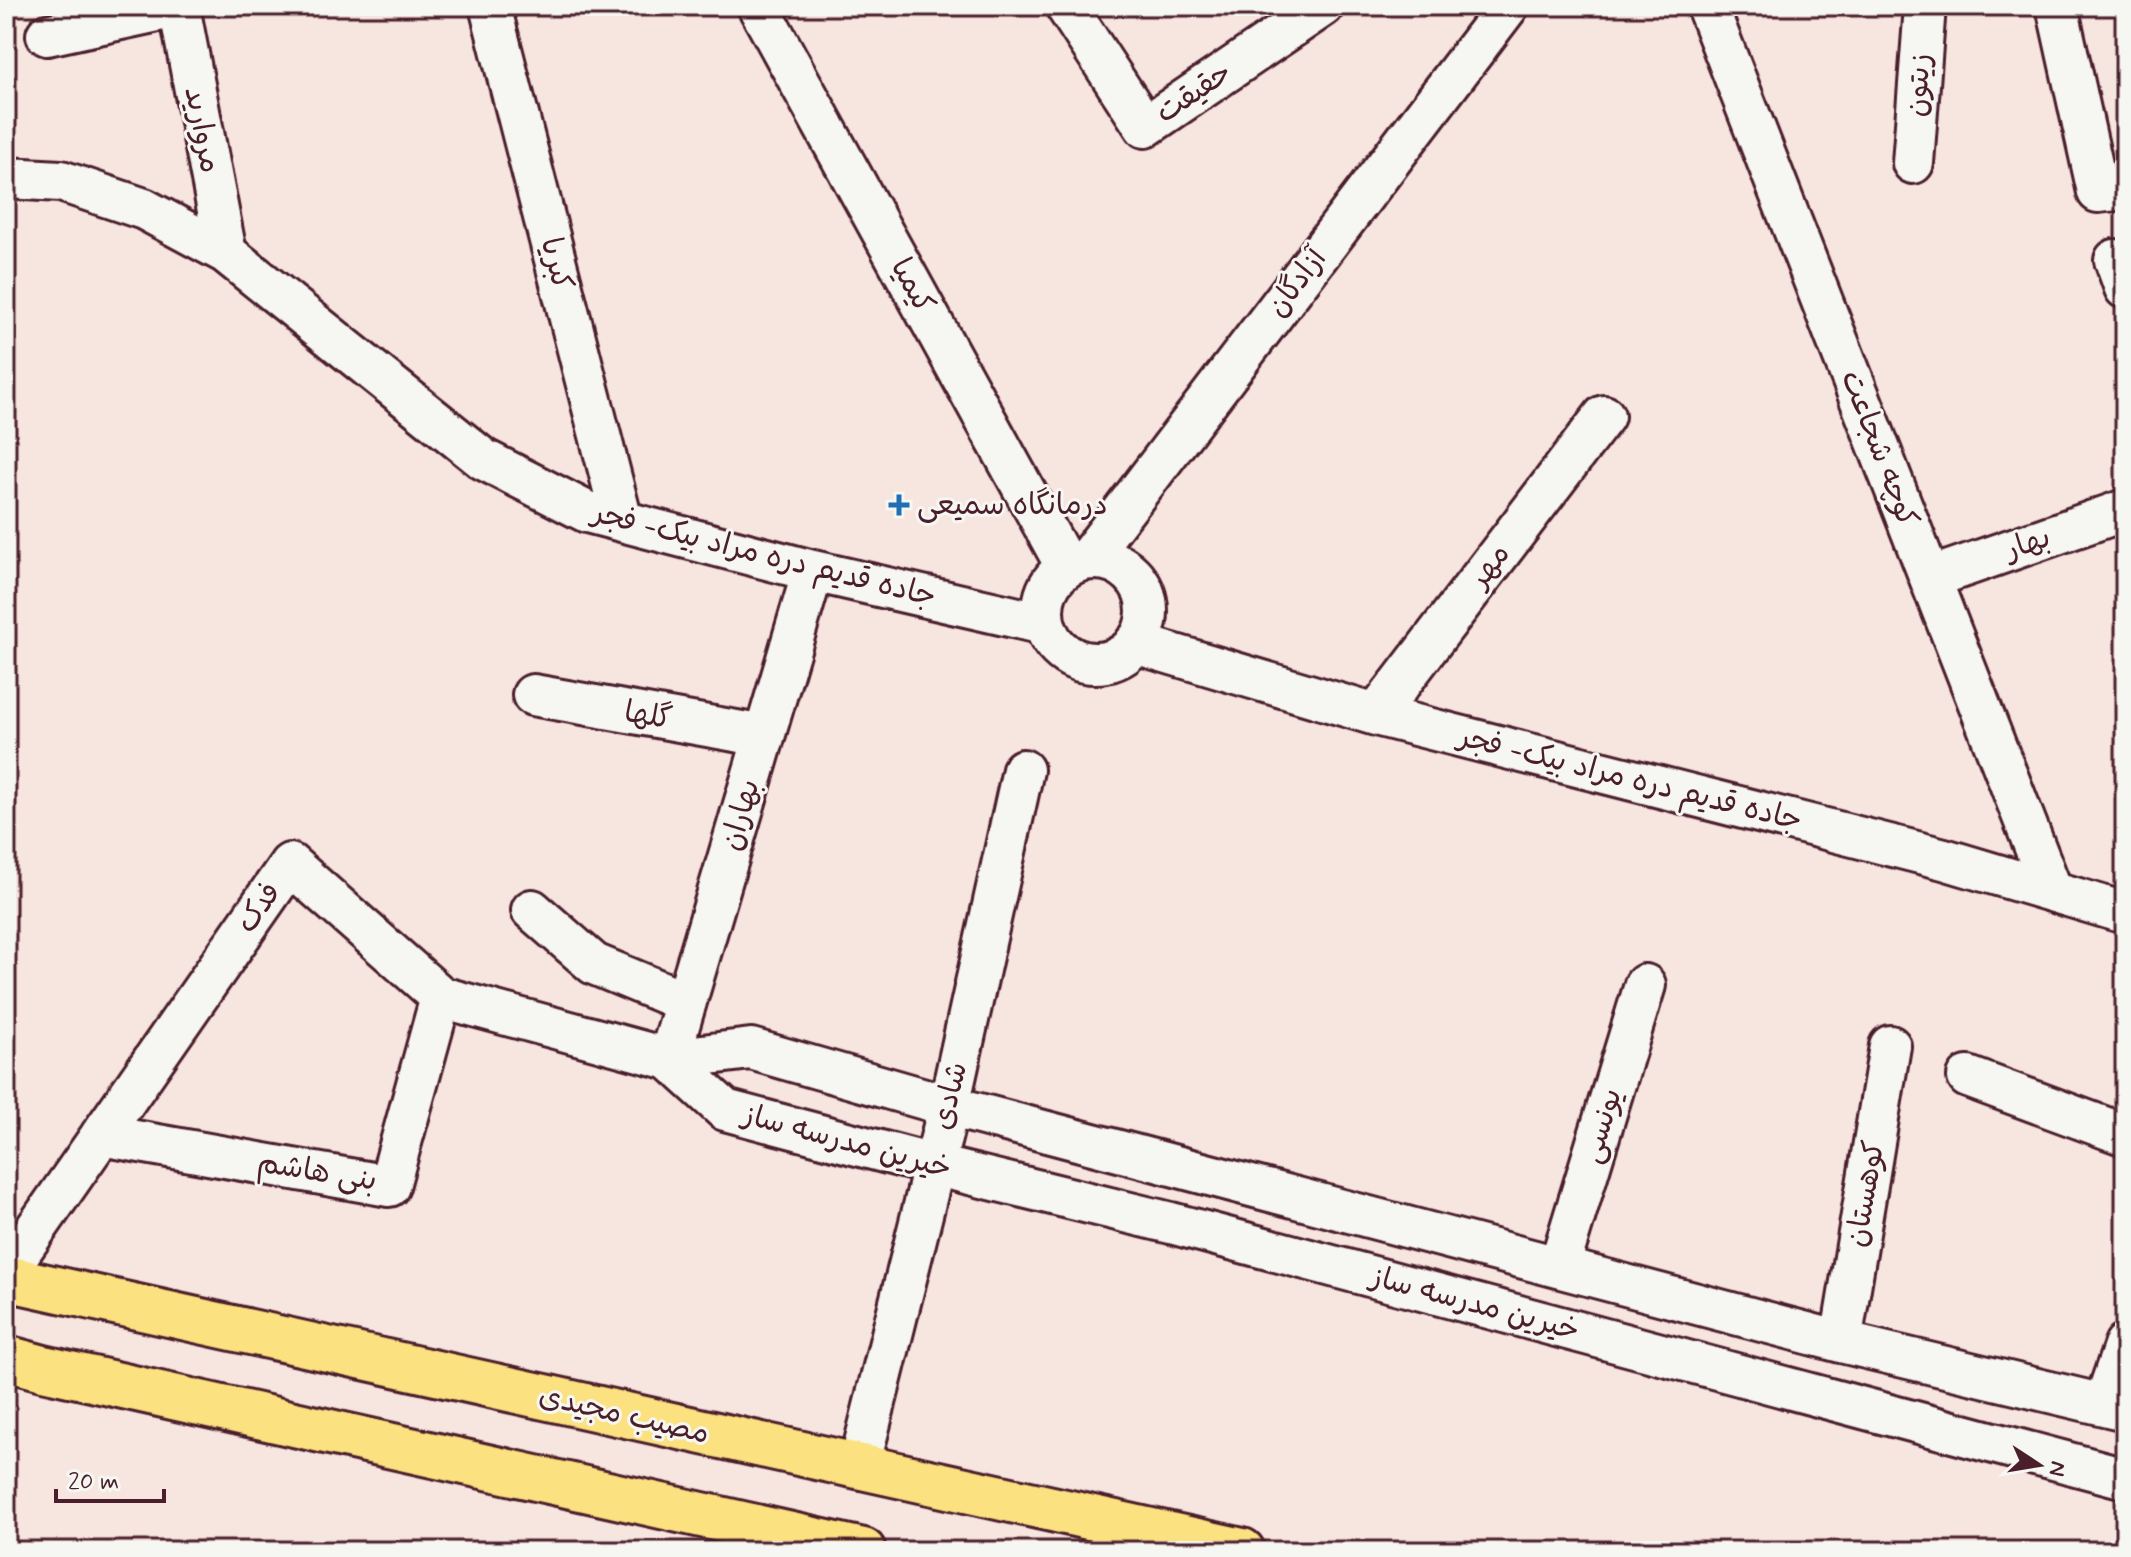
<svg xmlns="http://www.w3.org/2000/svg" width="2131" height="1557" viewBox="0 0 2131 1557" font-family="Mynerve,'Playpen Sans Arabic',sans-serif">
	<rect width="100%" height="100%" fill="#f7e5e0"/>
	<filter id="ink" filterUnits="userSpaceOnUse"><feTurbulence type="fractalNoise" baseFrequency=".0125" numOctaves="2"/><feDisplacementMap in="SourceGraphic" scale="16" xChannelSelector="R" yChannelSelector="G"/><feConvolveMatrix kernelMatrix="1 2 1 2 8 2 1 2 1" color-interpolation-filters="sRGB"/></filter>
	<g filter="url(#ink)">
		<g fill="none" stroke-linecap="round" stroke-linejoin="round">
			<defs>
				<path id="minor" d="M 179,6 L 226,253
					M 490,6 L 622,521
					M 758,6 L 1066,566
					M 1066,6 L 1145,127 L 1323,6
					M 1707,6 L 2052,891
					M 2057,6 L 2098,192 L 2125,189
					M 47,35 L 181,6
					M 1913,163 L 1925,6
					M 6,178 L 61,181 L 144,209 L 226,253 L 483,459 L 587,512 L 813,571 L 1044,624
					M 2115,260 L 2125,288
					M1043 611a52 52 0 1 1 104 0a52 52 0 1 1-104 0Z
					M 1087,559 L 1508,6
					M 1930,578 L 2125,510
					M 1135,643 L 1376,715 L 1944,859 L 2125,913
					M 533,695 L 764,736
					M 1376,715 L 1604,416
					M 532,910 L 594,964 L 686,1002
					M 669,1059 L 725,1110 L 933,1165 L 1171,1223 L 2125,1478
					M 669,1059 L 813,571
					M 1968,1077 L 2125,1135
					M 101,1135 L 389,1186 L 441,997
					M 1559,1267 L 1645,985
					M 6,1272 L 290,864 L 441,997 L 669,1059 L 751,1049 L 949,1106 L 1841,1342 L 2125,1410
					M 1841,1342 L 1890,1046
					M 2104,1405 L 2125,1344
					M 859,1467 L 949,1106 L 1023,770"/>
				<path id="major" d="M 6,1278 L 1242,1551
					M 6,1358 L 43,1368 L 863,1551"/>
			</defs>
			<use href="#minor" stroke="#4a1f2b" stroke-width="46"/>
			<use href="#major" stroke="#4a1f2b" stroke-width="50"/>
			<use href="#minor" stroke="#f6f6f2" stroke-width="40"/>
			<use href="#major" stroke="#fbe180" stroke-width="44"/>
		</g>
	</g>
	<path fill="#1f6fb2" stroke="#f6f6f2" stroke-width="3" d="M895 493h8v8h8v8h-8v8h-8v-8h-8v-8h8z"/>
	<g text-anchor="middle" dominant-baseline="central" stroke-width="6" stroke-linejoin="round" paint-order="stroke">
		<g font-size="30" fill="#4a1f2b" stroke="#f6f6f2">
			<text transform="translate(1919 85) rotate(-86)">زیتون</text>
			<text transform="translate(1194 93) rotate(-34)">حقیقت</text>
			<text transform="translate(202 130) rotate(79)">مروارید</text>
			<text transform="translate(556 264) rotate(76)">کبریا</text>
			<text transform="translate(1297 283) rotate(-53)">آزادگان</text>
			<text transform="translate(912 286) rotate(61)">کیمیا</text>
			<text transform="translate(1879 449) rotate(69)">کوچه شجاعت</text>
			<text transform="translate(2028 544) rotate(-19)">بهار</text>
			<text transform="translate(764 555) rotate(14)">جاده قدیم دره مراد بیک- فجر</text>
			<text transform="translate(1490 566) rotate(-53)">مهر</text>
			<text transform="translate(648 716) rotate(10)">گلها</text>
			<text transform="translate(1630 779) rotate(14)">جاده قدیم دره مراد بیک- فجر</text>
			<text transform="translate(741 815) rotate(-74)">بهاران</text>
			<text transform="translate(259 908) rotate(-55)">فدک</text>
			<text transform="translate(950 1096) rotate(-76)">شادی</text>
			<text transform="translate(1602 1126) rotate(-73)">یونسی</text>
			<text transform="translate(847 1142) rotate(15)">خیرین مدرسه ساز</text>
			<text transform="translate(317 1172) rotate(9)">بنی هاشم</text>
			<text transform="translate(1866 1194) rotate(-80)">کوهستان</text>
			<text transform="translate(1475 1304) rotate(15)">خیرین مدرسه ساز</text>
			<text transform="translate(624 1415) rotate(13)">مصیب مجیدی</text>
		</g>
		<g font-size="30" fill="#4a1f2b" stroke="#f6f6f2" text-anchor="start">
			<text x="917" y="505">درمانگاه سمیعی</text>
		</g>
	</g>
	<rect width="2131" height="1557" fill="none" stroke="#f6f6f2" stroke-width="32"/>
	<rect x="16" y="16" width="2099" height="1525" fill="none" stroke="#4a1f2b" stroke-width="3" filter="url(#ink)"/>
	<g transform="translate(2039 1465) rotate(102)" stroke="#f6f6f2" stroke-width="6" paint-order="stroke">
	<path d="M0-6L14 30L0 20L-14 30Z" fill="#4a1f2b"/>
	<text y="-12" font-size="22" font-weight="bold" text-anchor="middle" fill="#4a1f2b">N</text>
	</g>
	<path d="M56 1489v12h108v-12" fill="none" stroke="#4a1f2b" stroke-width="4"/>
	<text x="68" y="1489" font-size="24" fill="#4a1f2b" stroke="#f6f6f2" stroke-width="6" paint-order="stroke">20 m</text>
</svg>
